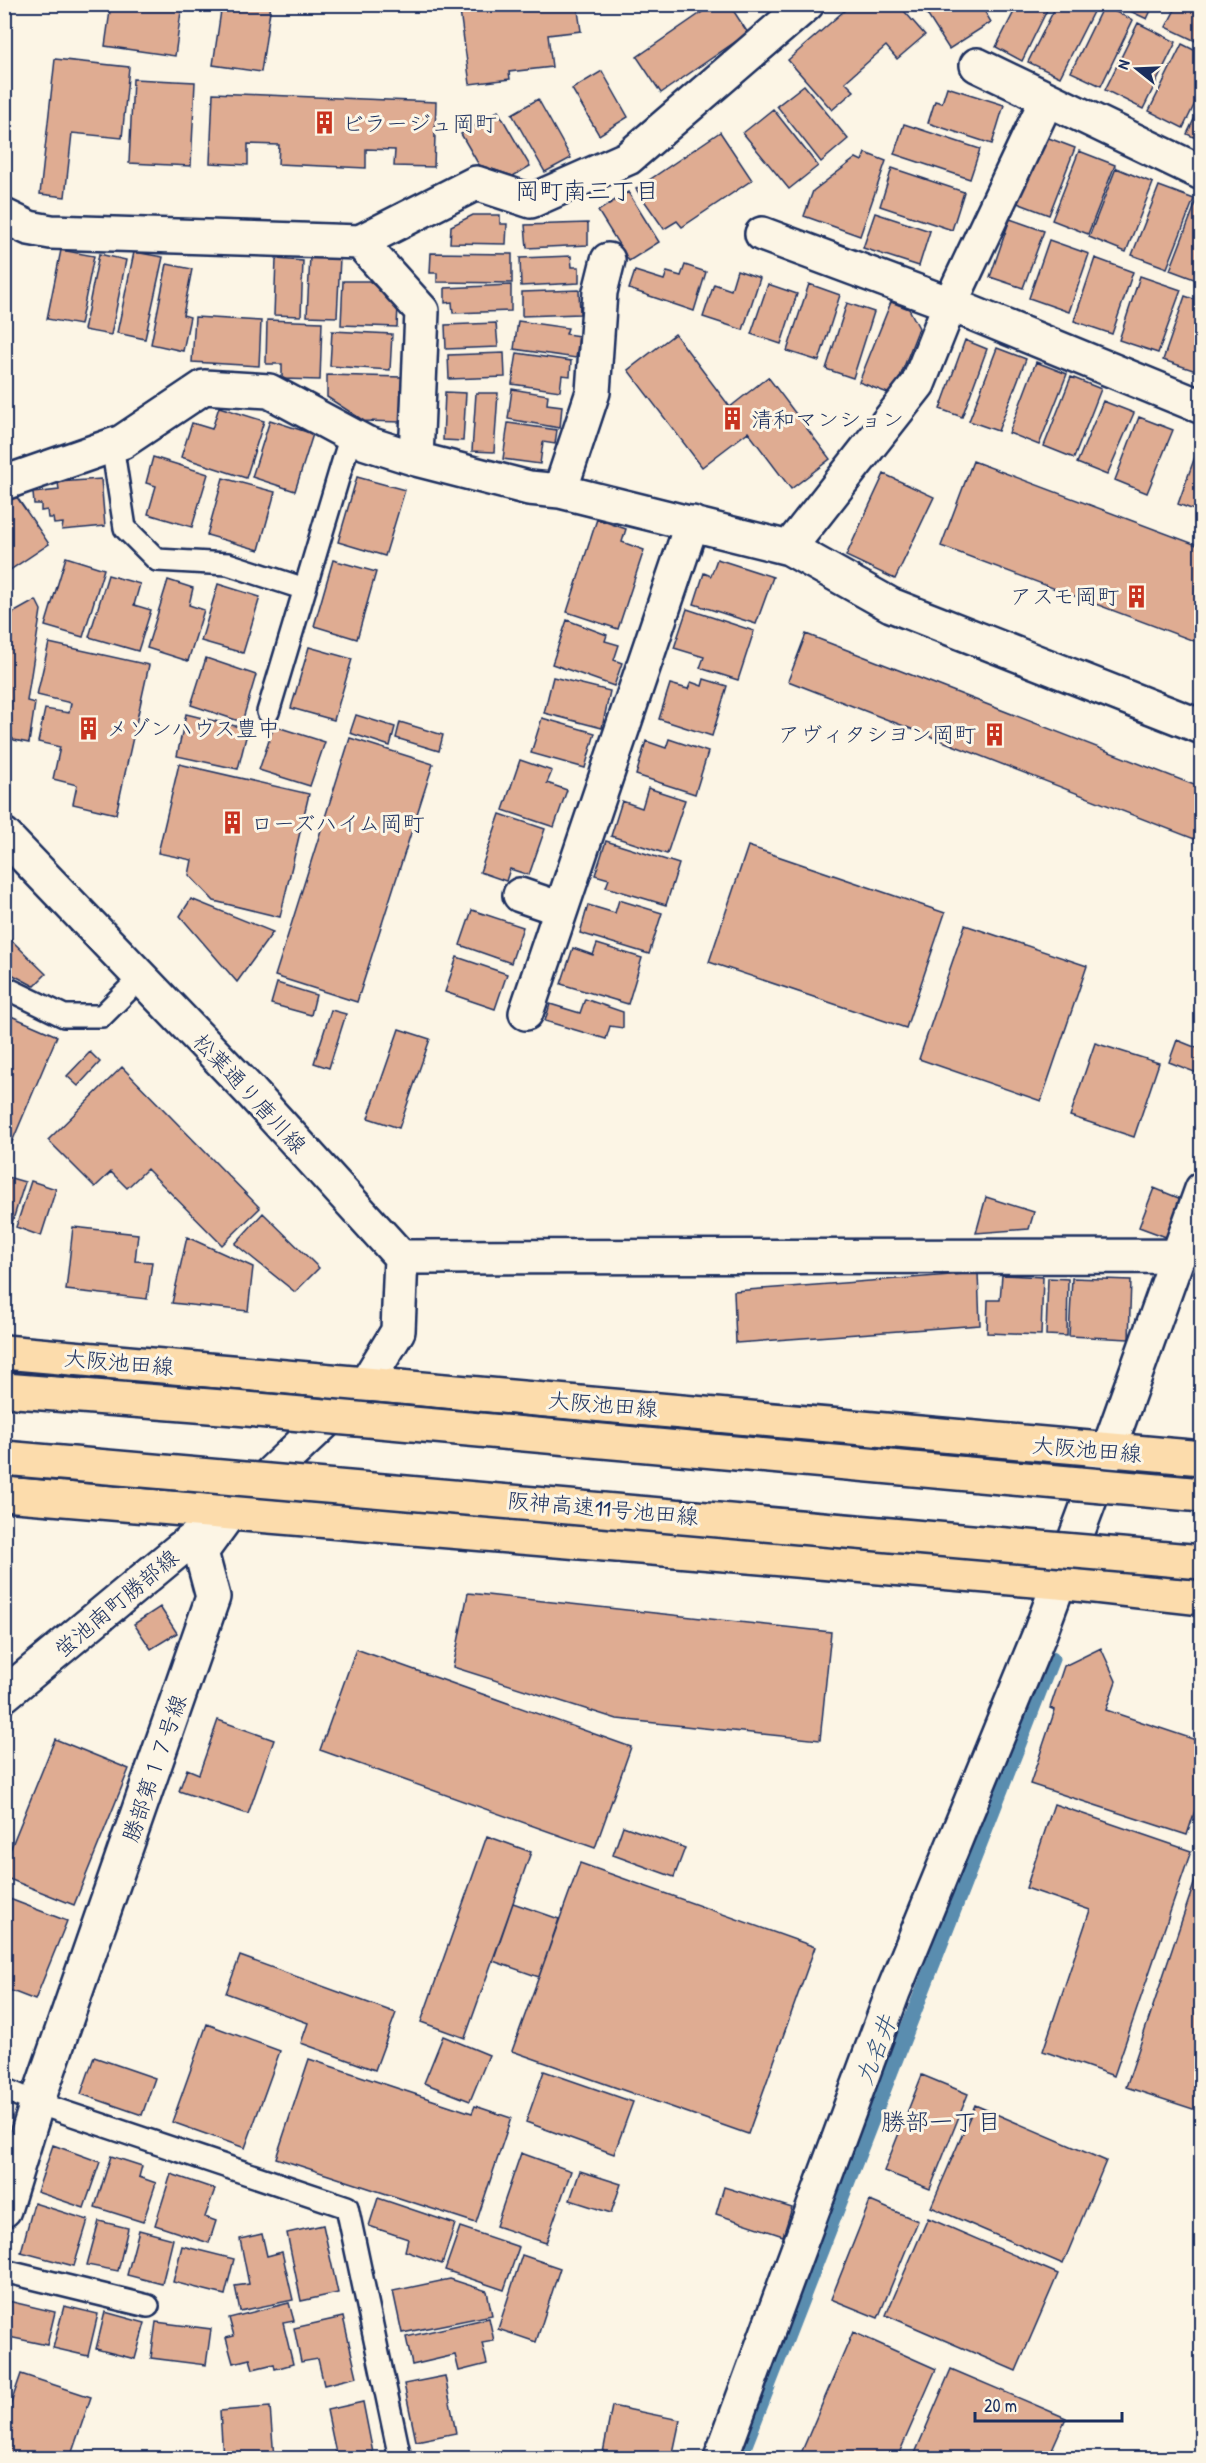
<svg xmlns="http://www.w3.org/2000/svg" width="1206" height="2463" viewBox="0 0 1206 2463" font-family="'Patrick Hand','Klee One',sans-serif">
	<rect width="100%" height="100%" fill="#fcf5e5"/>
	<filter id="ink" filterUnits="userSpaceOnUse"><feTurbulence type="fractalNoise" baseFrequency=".0167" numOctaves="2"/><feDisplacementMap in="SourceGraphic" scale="12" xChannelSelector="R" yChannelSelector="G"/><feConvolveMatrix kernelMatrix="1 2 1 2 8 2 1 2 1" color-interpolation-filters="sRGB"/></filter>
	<g filter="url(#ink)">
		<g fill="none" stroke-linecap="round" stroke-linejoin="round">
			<path stroke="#5a8daf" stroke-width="15" d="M 740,2458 L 1052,1659"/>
		</g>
		<path fill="#dfac92" stroke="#1b2f5e" stroke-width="1.5" d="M 111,4 L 182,4 L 175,56 L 105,46 Z
			M 222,4 L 271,4 L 261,72 L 213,65 Z
			M 459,4 L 577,4 L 581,31 L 548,35 L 552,67 L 509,72 L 510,79 L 470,84 Z
			M 714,4 L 729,4 L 748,33 L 661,93 L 637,57 Z
			M 852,4 L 898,4 L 925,35 L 897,59 L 886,46 L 845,82 L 854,91 L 832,110 L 788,60 Z
			M 929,4 L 996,4 L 985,12 L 991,22 L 949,49 L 923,8 Z
			M 1018,4 L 1050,4 L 1022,61 L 996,47 Z
			M 1057,4 L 1096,6 L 1060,77 L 1028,62 Z
			M 1115,4 L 1154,4 L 1147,19 Z
			M 1178,4 L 1202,4 L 1202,44 L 1166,27 Z
			M 1103,6 L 1133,20 L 1101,86 L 1071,72 Z
			M 1138,23 L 1176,42 L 1143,109 L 1105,90 Z
			M 1182,44 L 1202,54 L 1202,89 L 1183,128 L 1149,111 Z
			M 55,59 L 129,67 L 122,138 L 72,133 L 65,197 L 40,194 Z
			M 602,71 L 628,117 L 599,135 L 572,89 Z
			M 133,79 L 195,82 L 191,166 L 129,163 Z
			M 804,85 L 848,139 L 821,162 L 777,106 Z
			M 947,87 L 1004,105 L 992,144 L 928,123 L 935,101 L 942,103 Z
			M 213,93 L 436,102 L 434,167 L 394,166 L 395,150 L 366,149 L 366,168 L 278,164 L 279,145 L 248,144 L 248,165 L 210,163 Z
			M 538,99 L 571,158 L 545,172 L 512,114 Z
			M 1202,103 L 1202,141 L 1187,134 Z
			M 773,109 L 818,166 L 789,189 L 743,133 Z
			M 498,111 L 530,166 L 513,176 L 479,165 L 461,134 Z
			M 904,124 L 980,149 L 970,179 L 894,154 Z
			M 720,132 L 752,180 L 682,227 L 677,221 L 664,229 L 636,189 Z
			M 1038,134 L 1075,148 L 1049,215 L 1012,201 Z
			M 1079,151 L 1115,165 L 1088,234 L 1052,220 Z
			M 865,153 L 886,161 L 860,236 L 804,216 L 813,191 L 856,158 L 862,161 Z
			M 892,168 L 964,192 L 952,230 L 880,206 Z
			M 1116,168 L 1153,183 L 1126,252 L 1089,237 Z
			M 1159,186 L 1194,199 L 1167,268 L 1132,255 Z
			M 628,192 L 659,242 L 629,261 L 598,211 Z
			M 1197,200 L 1202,202 L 1202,282 L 1170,270 Z
			M 875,213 L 930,231 L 919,266 L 863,248 Z
			M 473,215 L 500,215 L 500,224 L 507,224 L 506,244 L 450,243 L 451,226 Z
			M 1010,219 L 1044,231 L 1023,288 L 990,277 Z
			M 588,223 L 588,245 L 527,248 L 525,225 Z
			M 1049,240 L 1089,254 L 1069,312 L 1029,298 Z
			M 61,250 L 94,256 L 80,325 L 47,319 Z
			M 134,252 L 163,257 L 145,339 L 117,333 Z
			M 431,253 L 512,254 L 512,283 L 437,282 L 437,273 L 430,273 Z
			M 99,254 L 126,260 L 111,335 L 84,330 Z
			M 310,256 L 340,258 L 337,317 L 307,316 Z
			M 571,256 L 572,267 L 579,267 L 579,283 L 521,286 L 520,258 Z
			M 1095,258 L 1133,272 L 1112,334 L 1074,321 Z
			M 276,259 L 303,261 L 301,316 L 274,315 Z
			M 167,264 L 192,269 L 183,315 L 190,317 L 183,351 L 151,344 Z
			M 685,265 L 706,272 L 694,311 L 629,289 L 635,271 L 664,280 L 667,272 L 681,276 Z
			M 737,270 L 760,278 L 743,330 L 703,317 L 714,284 L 731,290 Z
			M 1140,276 L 1181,290 L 1158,353 L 1119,340 Z
			M 343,281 L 369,281 L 398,305 L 397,327 L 341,325 Z
			M 768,284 L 797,294 L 781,344 L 751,334 Z
			M 809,284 L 840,295 L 819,361 L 787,351 Z
			M 511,285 L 511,311 L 453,313 L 452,302 L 445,303 L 445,288 Z
			M 579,290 L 580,314 L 522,316 L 522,292 Z
			M 1185,296 L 1202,302 L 1202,373 L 1163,360 Z
			M 891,302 L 909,309 L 919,328 L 893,395 L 859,382 Z
			M 847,303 L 874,312 L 853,378 L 826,369 Z
			M 195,317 L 261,321 L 259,366 L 192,362 Z
			M 267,320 L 322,322 L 320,380 L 282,379 L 282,364 L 266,364 Z
			M 518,321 L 568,328 L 566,334 L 579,336 L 576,358 L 514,349 Z
			M 496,323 L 498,347 L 446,349 L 445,325 Z
			M 332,331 L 392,334 L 390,370 L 330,366 Z
			M 675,334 L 730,407 L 768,377 L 830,459 L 791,489 L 748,432 L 702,467 L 628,370 Z
			M 965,340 L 987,349 L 962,417 L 940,409 Z
			M 997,348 L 1026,359 L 998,431 L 969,421 Z
			M 504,353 L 505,377 L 449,379 L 448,355 Z
			M 517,353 L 571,361 L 570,376 L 562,375 L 560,391 L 512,384 Z
			M 1036,362 L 1067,374 L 1039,445 L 1009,433 Z
			M 327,375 L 402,377 L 401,422 L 364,421 L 327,397 Z
			M 1071,377 L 1101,389 L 1074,458 L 1044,446 Z
			M 512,389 L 548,395 L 547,404 L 562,406 L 560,428 L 508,419 Z
			M 445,392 L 466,393 L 463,441 L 443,440 Z
			M 476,393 L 498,393 L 494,452 L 472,451 Z
			M 1103,401 L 1134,413 L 1107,475 L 1077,463 Z
			M 219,407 L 264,421 L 246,478 L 181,457 L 192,423 L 212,429 Z
			M 1139,417 L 1173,430 L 1147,493 L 1115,480 Z
			M 270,420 L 313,434 L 295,491 L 252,477 Z
			M 508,423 L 557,430 L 555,444 L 543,442 L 540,464 L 503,459 Z
			M 1197,451 L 1202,453 L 1202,513 L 1178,504 Z
			M 153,457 L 208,474 L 192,527 L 148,514 L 156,486 L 146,483 Z
			M 973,461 L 1202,547 L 1202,644 L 941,546 Z
			M 884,474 L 934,497 L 895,579 L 846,556 Z
			M 357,477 L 405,490 L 385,556 L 338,542 Z
			M 223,478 L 275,492 L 259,550 L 207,535 Z
			M 101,479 L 105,526 L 62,530 L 63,523 L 54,524 L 53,518 L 48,518 L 47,510 L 41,511 L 41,504 L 34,504 L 33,493 L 59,490 L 58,482 Z
			M 14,493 L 49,544 L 4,574 L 4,500 Z
			M 597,519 L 626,529 L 622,542 L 644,550 L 618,629 L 567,612 Z
			M 66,557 L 104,569 L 83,637 L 45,626 Z
			M 717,559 L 773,577 L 756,624 L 694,604 L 704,573 L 711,576 Z
			M 333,560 L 376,572 L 357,639 L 314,626 Z
			M 108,575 L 140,584 L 134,605 L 151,610 L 138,651 L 89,637 Z
			M 168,580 L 193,588 L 189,605 L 204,610 L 188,661 L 147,648 Z
			M 218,584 L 260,597 L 243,653 L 201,641 Z
			M 36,600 L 41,610 L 27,701 L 35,703 L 29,743 L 14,740 L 4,730 L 4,618 Z
			M 687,609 L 754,631 L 738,680 L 700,668 L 704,657 L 674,648 Z
			M 567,620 L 607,635 L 605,641 L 619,645 L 614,660 L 622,663 L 614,686 L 552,664 Z
			M 806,634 L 1202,788 L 1202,842 L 788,681 Z
			M 49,643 L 149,665 L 116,814 L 73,804 L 77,785 L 53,779 L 60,747 L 38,742 L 45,709 L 69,713 L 71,703 L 37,695 Z
			M 309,647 L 352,659 L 334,720 L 291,708 Z
			M 206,658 L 256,675 L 242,722 L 191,705 Z
			M 553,677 L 610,691 L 602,728 L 544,713 Z
			M 704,679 L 727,686 L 712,736 L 659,719 L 670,684 L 688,689 L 691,682 L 702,686 Z
			M 186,714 L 248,729 L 238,769 L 177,756 Z
			M 356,715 L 395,727 L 390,746 L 350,733 Z
			M 542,718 L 595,733 L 585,768 L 531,753 Z
			M 400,722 L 443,735 L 439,751 L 396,738 Z
			M 274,726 L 325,742 L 310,786 L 259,770 Z
			M 350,738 L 433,764 L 357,1002 L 275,976 Z
			M 669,739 L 708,752 L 695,794 L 636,775 L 646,741 L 666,748 Z
			M 520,760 L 552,771 L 547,783 L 567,790 L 554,827 L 503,810 Z
			M 179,764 L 309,794 L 280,917 L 214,901 L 189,875 L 192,860 L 158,853 Z
			M 648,788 L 685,800 L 667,854 L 611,836 L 622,801 L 642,808 Z
			M 500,814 L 545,829 L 529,875 L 510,869 L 506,881 L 480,872 Z
			M 606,841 L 679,864 L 666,905 L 606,887 L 609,879 L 595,875 Z
			M 748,846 L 945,913 L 906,1028 L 709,962 Z
			M 191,899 L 273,932 L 237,982 L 180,916 Z
			M 619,900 L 662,913 L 649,954 L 580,933 L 588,905 L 615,913 Z
			M 472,910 L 523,927 L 511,963 L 460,945 Z
			M 965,925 L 1087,966 L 1041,1101 L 919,1059 Z
			M 4,933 L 46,974 L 34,986 L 4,970 Z
			M 597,944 L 642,958 L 628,1004 L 561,984 L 573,948 L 593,955 Z
			M 457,957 L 507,974 L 495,1009 L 445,992 Z
			M 277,983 L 316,995 L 311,1015 L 271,1004 Z
			M 585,999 L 623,1012 L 623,1028 L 610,1026 L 606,1039 L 545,1021 L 550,1004 L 580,1013 Z
			M 331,1010 L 346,1014 L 329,1068 L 314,1063 Z
			M 4,1013 L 57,1036 L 4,1161 Z
			M 399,1029 L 430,1039 L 399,1128 L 368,1118 Z
			M 1177,1040 L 1202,1050 L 1202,1075 L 1169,1062 Z
			M 1095,1043 L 1159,1063 L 1134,1137 L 1070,1116 Z
			M 90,1052 L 100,1062 L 78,1086 L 67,1076 Z
			M 122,1067 L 260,1208 L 222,1245 L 147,1169 L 127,1188 L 111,1172 L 95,1187 L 48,1140 Z
			M 4,1176 L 25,1182 L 11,1226 L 4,1224 Z
			M 31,1181 L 56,1189 L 41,1236 L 16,1227 Z
			M 1154,1188 L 1181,1199 L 1166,1237 L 1139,1227 Z
			M 986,1197 L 1034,1212 L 1029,1229 L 976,1233 Z
			M 263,1213 L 319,1268 L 295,1292 L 235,1244 Z
			M 73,1227 L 138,1234 L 135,1261 L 152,1262 L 147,1299 L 66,1290 Z
			M 187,1237 L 253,1267 L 248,1311 L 172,1303 Z
			M 978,1273 L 980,1325 L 736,1343 L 734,1291 Z
			M 1002,1275 L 1043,1277 L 1041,1335 L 987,1333 L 988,1300 L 1000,1300 Z
			M 1048,1278 L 1068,1279 L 1067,1336 L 1046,1335 Z
			M 1072,1278 L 1131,1280 L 1129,1339 L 1069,1336 Z
			M 468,1593 L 831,1632 L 820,1740 L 617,1719 L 453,1667 Z
			M 160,1607 L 177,1633 L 151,1649 L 134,1624 Z
			M 1101,1648 L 1116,1681 L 1106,1710 L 1202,1742 L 1202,1789 L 1187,1835 L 1030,1784 L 1055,1710 L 1050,1708 L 1064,1666 Z
			M 356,1649 L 631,1747 L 595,1848 L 320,1750 Z
			M 218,1720 L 274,1740 L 248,1814 L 179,1791 L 187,1769 L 199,1774 Z
			M 55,1739 L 129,1769 L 74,1905 L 4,1877 L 4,1865 Z
			M 1054,1804 L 1191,1851 L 1114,2076 L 1043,2051 L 1090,1910 L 1026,1888 Z
			M 623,1826 L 685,1848 L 674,1877 L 613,1855 Z
			M 487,1836 L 531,1852 L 465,2038 L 421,2022 Z
			M 1202,1860 L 1202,2112 L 1126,2087 Z
			M 580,1863 L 815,1947 L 748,2134 L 512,2051 Z
			M 7,1898 L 67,1921 L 35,2000 L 4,1988 L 4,1904 Z
			M 513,1903 L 559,1919 L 539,1977 L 493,1961 Z
			M 240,1956 L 396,2013 L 375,2070 L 301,2043 L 308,2023 L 226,1993 Z
			M 207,2024 L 280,2051 L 245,2148 L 172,2122 Z
			M 443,2036 L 489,2055 L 470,2101 L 424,2083 Z
			M 94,2057 L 155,2078 L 142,2115 L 81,2094 Z
			M 309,2059 L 472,2113 L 475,2106 L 511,2118 L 476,2223 L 276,2158 Z
			M 544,2071 L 633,2102 L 614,2154 L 526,2122 Z
			M 922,2075 L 968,2094 L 930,2189 L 884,2171 Z
			M 975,2105 L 1106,2161 L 1063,2264 L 931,2207 Z
			M 53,2145 L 100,2162 L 84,2208 L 37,2192 Z
			M 521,2153 L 571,2171 L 546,2243 L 496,2226 Z
			M 111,2156 L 142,2166 L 139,2177 L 156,2183 L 143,2222 L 95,2207 Z
			M 580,2171 L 621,2184 L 611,2213 L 570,2200 Z
			M 171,2174 L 215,2189 L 205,2217 L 216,2221 L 209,2243 L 155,2225 Z
			M 724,2187 L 792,2208 L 783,2236 L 716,2214 Z
			M 378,2198 L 455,2224 L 442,2264 L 405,2251 L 408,2239 L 369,2226 Z
			M 870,2201 L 918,2221 L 878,2318 L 831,2299 Z
			M 34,2203 L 88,2220 L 74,2266 L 21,2252 Z
			M 928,2218 L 1058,2274 L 1016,2371 L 886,2315 Z
			M 99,2221 L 128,2228 L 118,2271 L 87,2265 Z
			M 323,2225 L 338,2293 L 301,2301 L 287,2233 Z
			M 460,2227 L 519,2247 L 504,2290 L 445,2270 Z
			M 139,2230 L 173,2239 L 162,2284 L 127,2275 Z
			M 262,2234 L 267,2256 L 282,2252 L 293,2300 L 240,2311 L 235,2286 L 249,2284 L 240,2239 Z
			M 182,2246 L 234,2259 L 225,2295 L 173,2282 Z
			M 522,2255 L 560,2268 L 536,2342 L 498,2329 Z
			M 450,2279 L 487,2291 L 492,2315 L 402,2333 L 393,2291 Z
			M 4,2300 L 55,2312 L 47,2345 L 4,2336 Z
			M 289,2303 L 294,2321 L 283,2323 L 293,2364 L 275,2369 L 274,2364 L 253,2369 L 250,2359 L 233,2363 L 226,2338 L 234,2336 L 229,2318 Z
			M 64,2306 L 98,2314 L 88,2356 L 53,2348 Z
			M 105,2312 L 145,2323 L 135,2359 L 96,2349 Z
			M 343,2317 L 357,2377 L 324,2385 L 318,2359 L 301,2362 L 294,2328 Z
			M 489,2318 L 494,2341 L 482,2343 L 487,2364 L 459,2371 L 455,2355 L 412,2365 L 406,2337 Z
			M 156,2322 L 211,2329 L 206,2365 L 151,2358 Z
			M 853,2332 L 936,2369 L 897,2458 L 799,2458 Z
			M 951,2369 L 1066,2418 L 1048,2458 L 913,2458 Z
			M 21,2374 L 91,2397 L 70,2458 L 4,2458 L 4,2407 L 9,2409 Z
			M 445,2376 L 456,2433 L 416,2441 L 404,2384 Z
			M 363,2402 L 374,2458 L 337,2458 L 327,2410 Z
			M 612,2406 L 680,2420 L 672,2458 L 602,2458 Z
			M 270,2407 L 274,2458 L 223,2458 L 220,2411 Z"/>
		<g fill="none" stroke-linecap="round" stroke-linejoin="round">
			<defs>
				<path id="lane" d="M 112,445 L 125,528 L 157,560 L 228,564 L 305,589
					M 268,712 L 351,435
					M 4,987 L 64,1016 L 102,1016 L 141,977
					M 4,2089 L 37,2103 L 347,2207 L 400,2458
					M 4,2271 L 148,2306"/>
				<path id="street" d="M 977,65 L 1202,173
					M 4,216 L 29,228 L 51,232 L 360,242 L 476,183 L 531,201 L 628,158 L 807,4
					M 762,234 L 950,304 L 1202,407
					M 360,242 L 422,311 L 416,459
					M 4,483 L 122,442 L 204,387 L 269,391 L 366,443 L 416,459 L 529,488 L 560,491 L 789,548 L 918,384 L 950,304 L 1047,99
					M 560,491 L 593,392 L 600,292 L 608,260
					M 789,548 L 891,605 L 1202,727
					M 520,895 L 561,909
					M 526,1013 L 692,523
					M 401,1257 L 1179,1256
					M 4,2210 L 37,2103 L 213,1597 L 201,1552 L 225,1519
					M 721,2458 L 893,1992 L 1040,1633 L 1108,1451 L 1202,1189"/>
				<path id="secondary" d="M 4,835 L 251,1092 L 401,1257 L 398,1331 L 367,1382 L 230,1512 L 180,1549 L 4,1695"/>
				<path id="primary" d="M 4,1352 L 1202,1458
					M 4,1494 L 1059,1582 L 1202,1598"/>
			</defs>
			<use href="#lane" stroke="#1b2f5e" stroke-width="26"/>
			<use href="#street" stroke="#1b2f5e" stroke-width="38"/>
			<use href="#secondary" stroke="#1b2f5e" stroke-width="38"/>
			<use href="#primary" stroke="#1b2f5e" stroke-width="38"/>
			<use href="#lane" stroke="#fcf5e5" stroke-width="21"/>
			<use href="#street" stroke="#fcf5e5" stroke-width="33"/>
			<use href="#secondary" stroke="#fcf5e5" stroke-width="33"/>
			<use href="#primary" stroke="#fcdcac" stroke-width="33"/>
			<defs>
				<path id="highway-bridge" d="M 4,1390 L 235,1408 L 1202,1495
					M 4,1458 L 1202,1562"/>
			</defs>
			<use href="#highway-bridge" stroke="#1b2f5e" stroke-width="38" stroke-linecap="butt"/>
			<use href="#highway-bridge" stroke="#fcdcac" stroke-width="33"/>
		</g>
	</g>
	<defs>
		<symbol id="building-bare" viewBox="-9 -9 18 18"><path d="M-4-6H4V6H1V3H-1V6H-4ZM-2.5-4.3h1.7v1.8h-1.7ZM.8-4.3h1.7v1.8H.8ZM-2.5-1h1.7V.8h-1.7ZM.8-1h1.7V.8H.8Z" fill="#c8321e" stroke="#fcf5e5" stroke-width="2.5" paint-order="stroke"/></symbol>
	</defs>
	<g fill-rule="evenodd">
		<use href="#building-bare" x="308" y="106" width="33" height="33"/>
		<use href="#building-bare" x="716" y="402" width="33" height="33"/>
		<use href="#building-bare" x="1120" y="580" width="33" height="33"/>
		<use href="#building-bare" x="72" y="712" width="33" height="33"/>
		<use href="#building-bare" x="978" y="718" width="33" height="33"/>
		<use href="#building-bare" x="216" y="806" width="33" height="33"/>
	</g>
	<g text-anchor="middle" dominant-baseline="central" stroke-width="6" stroke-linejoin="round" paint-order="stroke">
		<g font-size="22" fill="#1b2f5e" stroke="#fcf5e5" text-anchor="start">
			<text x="342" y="123">ビラージュ岡町</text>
			<text x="751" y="419">清和マンション</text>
			<text x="1119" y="596" text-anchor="end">アスモ岡町</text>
			<text x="106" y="728">メゾンハウス豊中</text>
			<text x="976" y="734" text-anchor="end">アヴィタシヨン岡町</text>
			<text x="251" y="823">ローズハイム岡町</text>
		</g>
		<g font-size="22" fill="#1b2f5e" stroke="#fcf5e5">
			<text transform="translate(250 1093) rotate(47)">松葉通り唐川線</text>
			<text transform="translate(119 1362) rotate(5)">大阪池田線</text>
			<text transform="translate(603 1404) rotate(5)">大阪池田線</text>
			<text transform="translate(1087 1449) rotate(5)">大阪池田線</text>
			<text transform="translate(603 1508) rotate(5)">阪神高速11号池田線</text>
			<text transform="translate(116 1603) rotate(-40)">蛍池南町勝部線</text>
			<text transform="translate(154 1768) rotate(-71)">勝部第１７号線</text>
		</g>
		<g font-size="24" fill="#1b2f5e" stroke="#fcf5e5">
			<text x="587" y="190">岡町南三丁目</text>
			<text x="941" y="2121">勝部一丁目</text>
		</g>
		<g font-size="24" font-style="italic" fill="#355680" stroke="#fcf5e5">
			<text transform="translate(875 2050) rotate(-69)">九名井</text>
		</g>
	</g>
	<rect width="1206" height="2463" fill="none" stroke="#fcf5e5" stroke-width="24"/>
	<rect x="12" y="12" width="1182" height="2439" fill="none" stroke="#1b2f5e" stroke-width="2" filter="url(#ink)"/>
	<g transform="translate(1137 69) rotate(288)" stroke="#fcf5e5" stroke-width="4.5" paint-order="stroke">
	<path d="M0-4.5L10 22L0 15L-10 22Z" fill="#1b2f5e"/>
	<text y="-9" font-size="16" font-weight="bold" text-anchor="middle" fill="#1b2f5e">N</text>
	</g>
	<path d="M975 2412v9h147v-9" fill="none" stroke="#1b2f5e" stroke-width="3"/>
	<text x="984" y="2412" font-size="18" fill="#1b2f5e" stroke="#fcf5e5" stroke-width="4.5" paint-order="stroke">20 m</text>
</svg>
